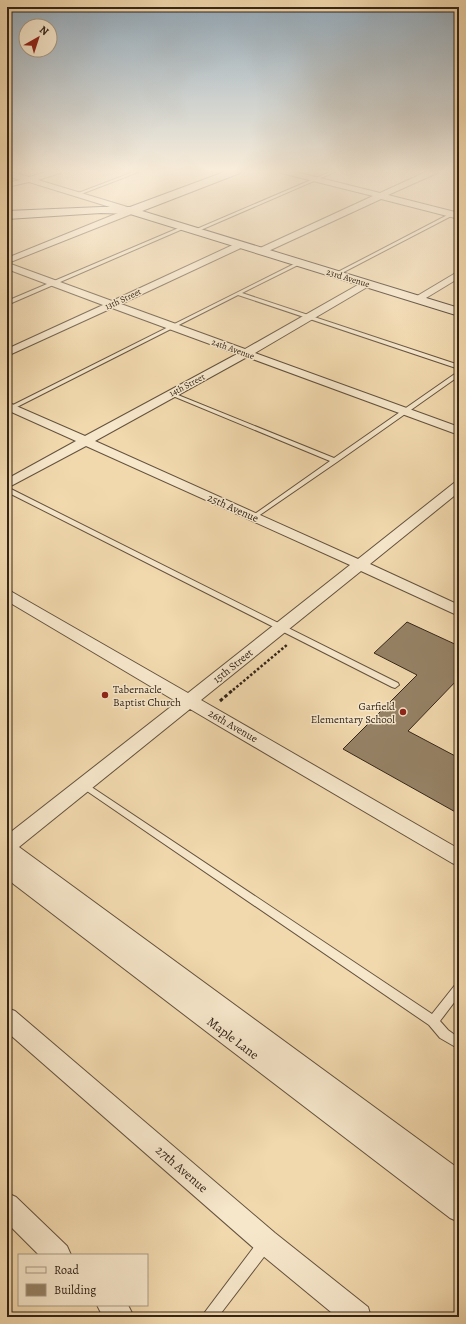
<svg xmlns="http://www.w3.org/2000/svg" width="466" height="1324" viewBox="0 0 466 1324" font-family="Alegreya,serif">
	<rect width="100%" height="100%" fill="#f1d8ad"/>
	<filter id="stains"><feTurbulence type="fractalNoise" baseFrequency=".005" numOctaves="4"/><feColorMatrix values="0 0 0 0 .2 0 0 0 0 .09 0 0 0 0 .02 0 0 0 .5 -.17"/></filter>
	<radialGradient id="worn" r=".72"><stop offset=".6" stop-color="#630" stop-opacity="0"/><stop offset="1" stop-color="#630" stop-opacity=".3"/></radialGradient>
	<path fill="#968266" stroke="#342519" d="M 407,622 L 459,646 L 459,678 L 408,731 L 459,758 L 459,814 L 343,749 L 417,675 L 374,653 Z"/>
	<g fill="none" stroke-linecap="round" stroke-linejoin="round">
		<defs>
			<path id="lane" d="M 136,171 L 141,171 L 76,196 L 73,195 Z
				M 332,171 L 337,171 L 196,232 L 192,231 Z
				M 459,209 L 459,212 L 338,275 L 334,274 Z
				M 181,227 L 185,228 L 7,305 L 7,301 Z
				M 298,262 L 300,263 L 300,264 L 242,293 L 459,365 L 459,369 L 238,295 L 7,412 L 7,408 Z
				M 459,371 L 459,376 L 337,462 L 254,519 L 252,518 L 252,516 L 330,461 L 168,394 L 173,393 L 334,458 Z
				M 7,487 L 398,683 L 399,685 L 395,688 L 392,687 L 7,492 Z
				M 84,782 L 432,1014 L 455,985 L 459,983 L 459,996 L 440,1021 L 448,1030 L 459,1038 L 459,1049 L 440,1038 L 429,1025 L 81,787 L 79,785 L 81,783 Z
				M 265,1238 L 270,1239 L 271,1244 L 270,1249 L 218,1317 L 203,1317 L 205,1312 L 260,1239 Z"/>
			<path id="street" d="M 7,171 L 29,177 L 50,171 L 61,171 L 60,173 L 38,180 L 134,209 L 135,211 L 134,213 L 8,263 L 112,301 L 237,243 L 243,243 L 245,245 L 243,247 L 121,304 L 245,349 L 363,282 L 369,282 L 371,284 L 369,286 L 255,353 L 459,427 L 459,435 L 247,357 L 95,441 L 358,559 L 454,483 L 459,482 L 459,492 L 370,564 L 459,605 L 459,616 L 361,571 L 201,700 L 459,849 L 459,866 L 452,863 L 190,709 L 19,847 L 459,1169 L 459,1222 L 450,1218 L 7,879 L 7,860 L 9,861 L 7,859 L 7,835 L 177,702 L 7,601 L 7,590 L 12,592 L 188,693 L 350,565 L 86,446 L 7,488 L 7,479 L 76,441 L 7,410 L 7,402 L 85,436 L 237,354 L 112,308 L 7,356 L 7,349 L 103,305 L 7,269 L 7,258 L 123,211 L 29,182 L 7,187 L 7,183 L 20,180 L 7,176 Z
				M 280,171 L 292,171 L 380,193 L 428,171 L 438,171 L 437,173 L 388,195 L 459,213 L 459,219 L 381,199 L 264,253 L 258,253 L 256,251 L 258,249 L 373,196 L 281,173 Z
				M 459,271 L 459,278 L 421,301 L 417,302 L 412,299 Z
				M 7,1008 L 15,1011 L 275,1233 L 368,1307 L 371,1317 L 337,1317 L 257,1251 L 7,1032 Z
				M 7,1193 L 16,1197 L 67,1246 L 71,1255 L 39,1255 L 7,1223 Z
				M 97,1305 L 128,1305 L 134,1317 L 103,1317 Z"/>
			<path id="secondary" d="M 227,171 L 241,171 L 240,173 L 142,211 L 459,308 L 459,316 L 130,214 L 101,213 L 7,219 L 7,211 L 101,207 L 130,207 Z"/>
		</defs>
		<use href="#lane" stroke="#63523e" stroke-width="2"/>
		<use href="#street" stroke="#63523e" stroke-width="2"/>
		<use href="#secondary" stroke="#342519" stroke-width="2"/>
		<path stroke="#342519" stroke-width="2.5" stroke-dasharray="2.5 2" stroke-linecap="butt" d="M 233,690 L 288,644"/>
		<path stroke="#342519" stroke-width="3" stroke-dasharray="3.5 2.5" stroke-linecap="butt" d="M 220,701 L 234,689"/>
		<use href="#lane" fill="#f6e6ca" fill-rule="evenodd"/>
		<use href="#street" fill="#f6e6ca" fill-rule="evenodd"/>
		<use href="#secondary" fill="#f6e6ca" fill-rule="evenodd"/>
	</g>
	<linearGradient id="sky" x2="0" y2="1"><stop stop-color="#92aabc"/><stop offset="0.48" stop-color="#f9edda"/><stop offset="1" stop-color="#f9edda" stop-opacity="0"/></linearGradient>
	<rect width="466" height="356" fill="url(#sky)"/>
	<g fill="#8f2418" stroke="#f6e6ca" stroke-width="1.5">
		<circle cx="105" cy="695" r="4"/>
		<circle cx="403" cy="712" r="4"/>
	</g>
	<g text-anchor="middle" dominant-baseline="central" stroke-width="3" stroke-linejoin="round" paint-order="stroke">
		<g font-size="9" fill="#342519" stroke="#f6e6ca">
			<text transform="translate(348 278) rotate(17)">23rd Avenue</text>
			<text transform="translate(123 299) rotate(-25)">13th Street</text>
			<text transform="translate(233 349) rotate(20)">24th Avenue</text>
			<text transform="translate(187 385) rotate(-28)">14th Street</text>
		</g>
		<g font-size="11" fill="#342519" stroke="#f6e6ca">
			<text transform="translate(233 508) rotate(24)">25th Avenue</text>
			<text transform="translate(233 666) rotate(-39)">15th Street</text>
			<text transform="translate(233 726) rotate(30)">26th Avenue</text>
		</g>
		<g font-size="11" fill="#342519" stroke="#f6e6ca" text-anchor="start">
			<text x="113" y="689">Tabernacle<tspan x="113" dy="13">Baptist Church</tspan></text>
			<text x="395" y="706" text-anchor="end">Garfield<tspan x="395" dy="13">Elementary School</tspan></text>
		</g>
		<g font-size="13" fill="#342519" stroke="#f6e6ca">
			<text transform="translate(233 1038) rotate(37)">Maple Lane</text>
			<text transform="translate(182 1169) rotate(41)">27th Avenue</text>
		</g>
	</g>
	<rect width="466" height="1324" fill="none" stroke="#f1d8ad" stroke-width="24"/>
	<rect x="8" y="8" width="450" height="1308" fill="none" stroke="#342519" stroke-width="2"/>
	<rect x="12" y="12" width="442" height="1300" fill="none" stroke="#342519"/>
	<rect x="18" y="1254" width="130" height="52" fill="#f6e6ca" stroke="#a89983"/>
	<rect x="26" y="1267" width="20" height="6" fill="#f6e6ca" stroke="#a89983"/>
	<text x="54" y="1274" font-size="12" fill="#342519">Road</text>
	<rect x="26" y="1284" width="20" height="12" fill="#968266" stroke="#a89983"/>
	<text x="54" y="1294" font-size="12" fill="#342519">Building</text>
	<g transform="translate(38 38) rotate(39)"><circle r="19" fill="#f6e6ca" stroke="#a89983"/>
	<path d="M0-3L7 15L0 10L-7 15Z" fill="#8f2418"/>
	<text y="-6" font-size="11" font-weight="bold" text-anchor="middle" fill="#342519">N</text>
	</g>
	<rect width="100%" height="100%" filter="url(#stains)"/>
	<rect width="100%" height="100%" fill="url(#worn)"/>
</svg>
